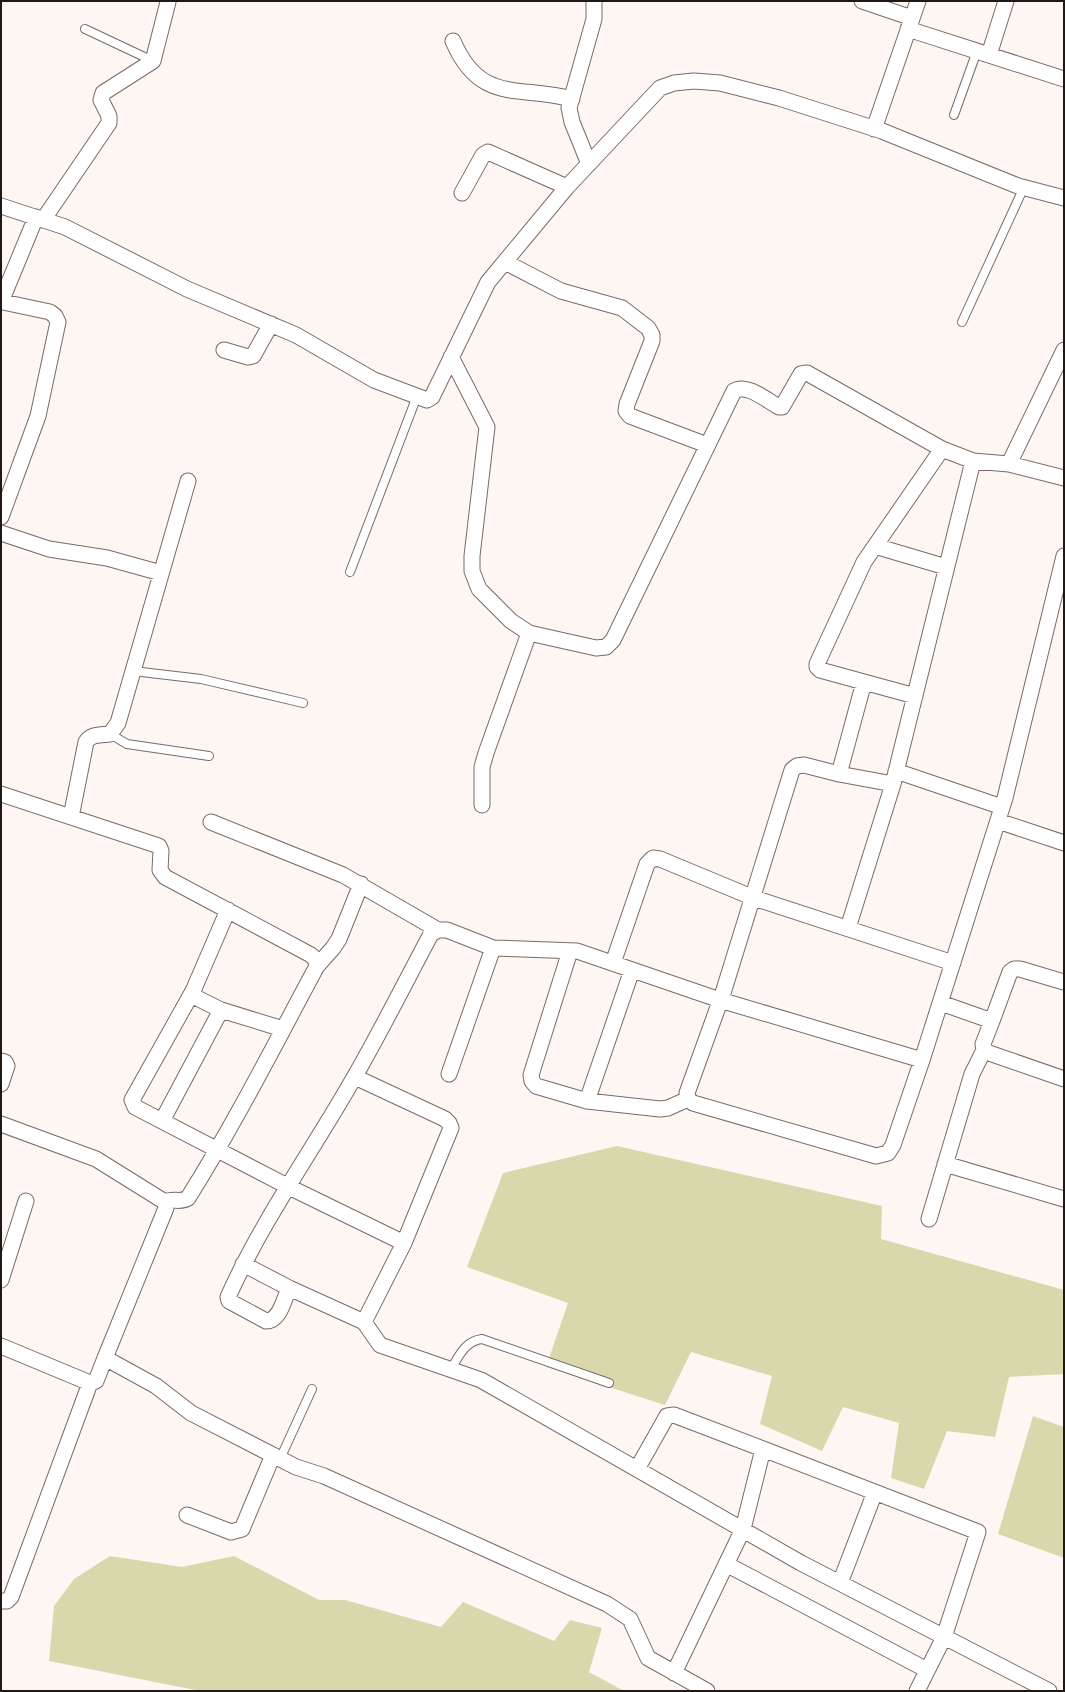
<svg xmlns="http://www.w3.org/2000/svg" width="1065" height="1692" viewBox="0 0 1065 1692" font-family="'Titillium Web',sans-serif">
	<rect width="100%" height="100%" fill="#fdf6f2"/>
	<path fill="#d9d8ad" d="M 617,1146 L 882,1206 L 881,1239 L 1064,1290 L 1064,1374 L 1009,1377 L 995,1437 L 947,1431 L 924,1489 L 891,1478 L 899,1423 L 843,1407 L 822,1451 L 760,1424 L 772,1376 L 691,1352 L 665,1405 L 546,1367 L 568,1303 L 467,1267 L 503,1173 Z
		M 1033,1416 L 1064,1427 L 1064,1558 L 998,1534 Z
		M 110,1556 L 182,1567 L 234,1556 L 319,1600 L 345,1600 L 441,1627 L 463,1602 L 554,1641 L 570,1620 L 602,1628 L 589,1672 L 624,1691 L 200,1691 L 49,1661 L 54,1606 L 74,1579 Z"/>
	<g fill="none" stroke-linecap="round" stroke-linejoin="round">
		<defs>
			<path id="service" d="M 85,29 L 153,61
				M 954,115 L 977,51
				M 962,322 L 1024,187
				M 350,572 L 417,396
				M 133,671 L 201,679 L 303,703
				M 110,734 L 127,744 L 209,756
				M 451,1369 C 459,1356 465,1341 482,1339 L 609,1383
				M 280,1459 L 312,1389"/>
			<path id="minor" d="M 862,1 L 912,18
				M 908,29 L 1064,79
				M 453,41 C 480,104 518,85 572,99
				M 989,55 L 1006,1
				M 874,129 L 918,1
				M 589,164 L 572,122 L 569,108 L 594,19 L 594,1
				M 462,193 L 483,155 L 488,152 L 567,187
				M 1,206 L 65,227 L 187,289 L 296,335 L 374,380 L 427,400 L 432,397 L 488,282 L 567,187 L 660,88 L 674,83 L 694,81 L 720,83 L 779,98 L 882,131 L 1018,186 L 1064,198
				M 43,220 L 109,123 L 109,116 L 101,100 L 103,93 L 153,61 L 168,2
				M 505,262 L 561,291 L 622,308 L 648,328 L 652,335 L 652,341 L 627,404 L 626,411 L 630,416 L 707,445
				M 224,350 L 248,357 L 253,356 L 271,324
				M 1064,350 L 1009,464 L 973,461 L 893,784 L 839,774 L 804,765 L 797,766 L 792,770 L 723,993 L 687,1093 L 688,1099 L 693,1103 L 876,1156 L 888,1153 L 893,1145 L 922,1060 L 1005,798 L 1064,556
				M 451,357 L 487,427 L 472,556 L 472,571 L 479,589 L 511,621 L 529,633 L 596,648 L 606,647 L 613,640 L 734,391 C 747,383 766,400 779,407 L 782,407 L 801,374 L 807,373 L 942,449 L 973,461
				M 1009,464 L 1064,478
				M 1,517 L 38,416 L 58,322 L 55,316 L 50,312 L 3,302 L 3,297 L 36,217
				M 1,533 L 49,549 L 107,558 L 161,573
				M 875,546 L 946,567
				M 915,696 L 820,670 L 817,667 L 817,664 L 864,562 L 942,449
				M 896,771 L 1002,807
				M 839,774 L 864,682
				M 1,794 L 159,846 L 161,851 L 160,870 L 165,877 L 311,955 L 316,960 L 317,966 C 275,1044 235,1123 188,1198 C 181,1203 173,1198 165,1202
				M 482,805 L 482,767 L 486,753 L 529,633
				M 71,817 L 86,742 C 91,734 100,735 110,734 L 118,723 L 188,481
				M 998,821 L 1064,843
				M 211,822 L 343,875 L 438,930
				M 228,910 L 193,991 L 132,1100 L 135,1107 L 287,1186 L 404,1243
				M 848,928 L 893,784
				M 570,951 L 531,1075 L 532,1081 L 536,1086 L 587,1101 L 660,1109 L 668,1108 L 688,1099
				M 613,963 L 647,864 L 653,858 L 660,859 L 754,898 L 953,963
				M 317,966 L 333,948 L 339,939 L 361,884
				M 191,995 L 221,1010 L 283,1029
				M 941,1003 L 992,1021 L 983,1044 L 984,1050 L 989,1053 L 1064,1079
				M 992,1021 L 1010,972 L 1014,969 L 1020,969 L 1064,982
				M 1,1061 L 5,1062 L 7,1066 L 1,1084
				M 449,1074 L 493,948
				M 355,1077 L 445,1119 L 449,1123 L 451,1128 L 404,1243 L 364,1322
				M 587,1101 L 632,970
				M 162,1121 L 221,1010
				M 1,1124 L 96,1159 L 165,1202 L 166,1208 L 105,1358
				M 945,1164 L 1064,1199
				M 929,1219 L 972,1074 L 984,1050
				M 243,1264 L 289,1288 L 364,1322 L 380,1345 L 481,1380 L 801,1563 L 1049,1691
				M 1,1280 L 26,1201
				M 289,1288 C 284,1299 280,1321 266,1321 L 229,1301 L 228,1297 C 263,1219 313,1150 355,1076 C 382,1029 406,981 431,934 L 438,930 L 447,930 L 493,948 L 577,951 L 720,1000 L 922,1060
				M 1,1346 L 90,1383 L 96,1381 L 105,1358 L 156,1386 L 191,1413 L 296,1467 L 324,1476 L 607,1604 L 630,1619 L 648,1658 L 707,1691
				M 637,1469 L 667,1416 L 674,1415 L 763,1449
				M 187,1515 L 231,1532 L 242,1529 L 273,1455
				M 726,1564 L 927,1670
				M 840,1583 L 875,1492
				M 1,1601 L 7,1601 L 11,1597 L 90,1383
				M 674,1673 L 743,1529 L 763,1449 L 978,1532 L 944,1637 L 917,1691"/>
		</defs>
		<use href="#service" stroke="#7b6a62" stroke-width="10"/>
		<use href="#minor" stroke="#7b6a62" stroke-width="17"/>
		<use href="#service" stroke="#fff" stroke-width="8"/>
		<use href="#minor" stroke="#fff" stroke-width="15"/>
	</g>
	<rect width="1065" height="1692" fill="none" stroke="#1f1815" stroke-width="4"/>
</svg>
